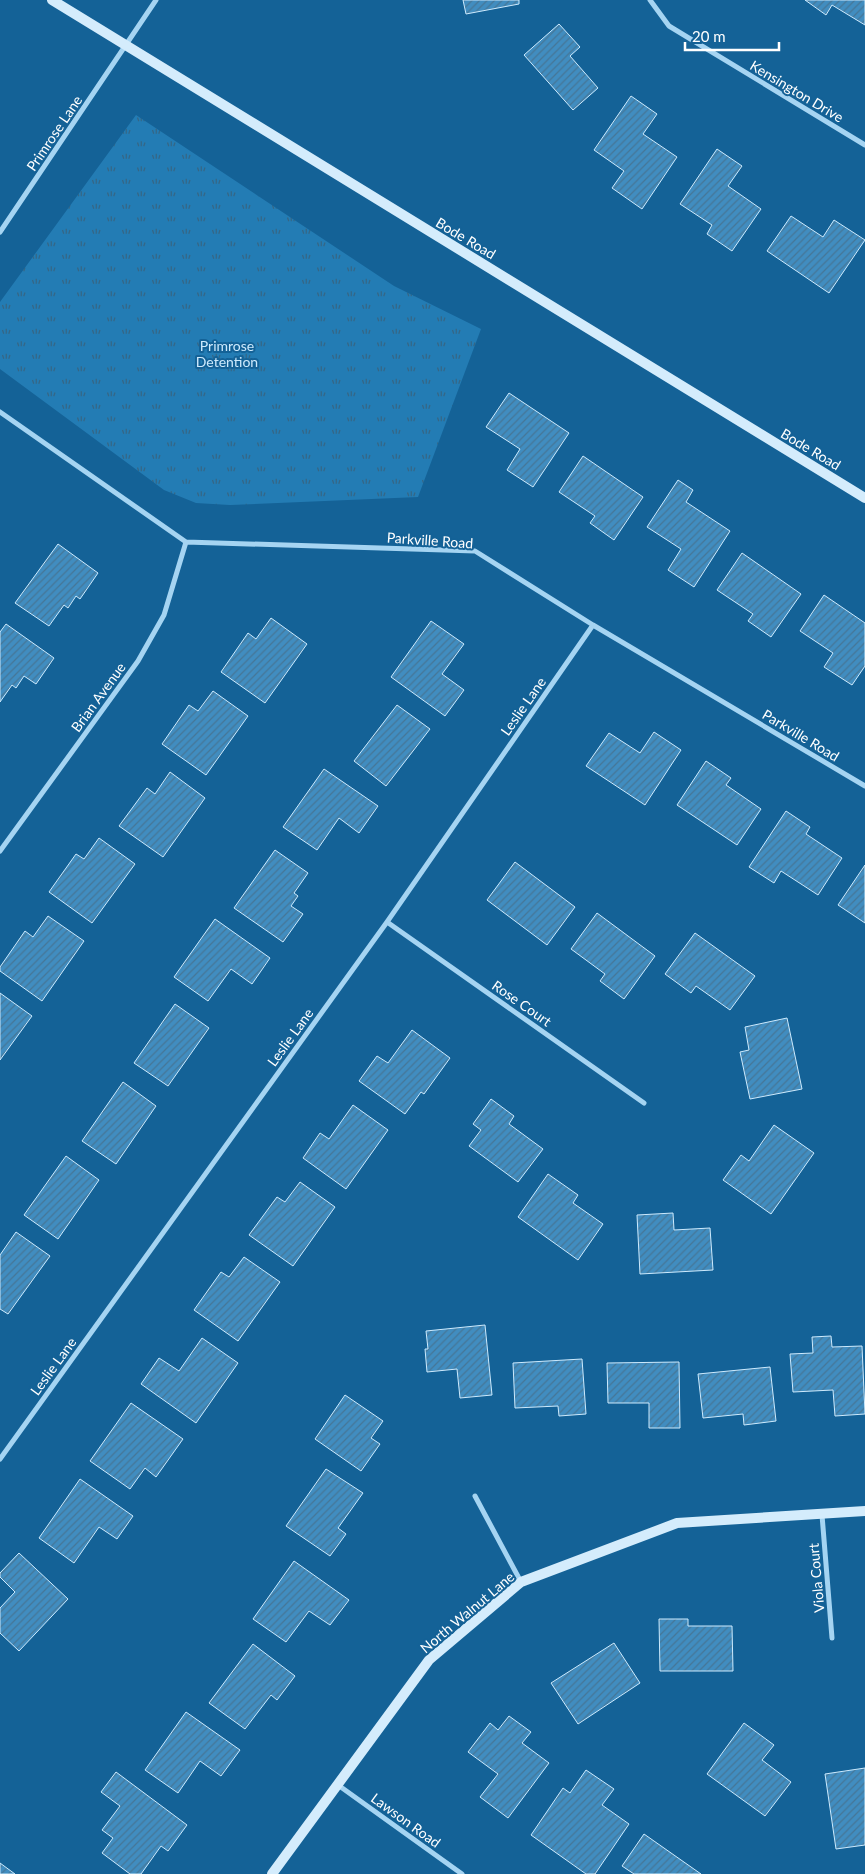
<svg xmlns="http://www.w3.org/2000/svg" width="865" height="1874" viewBox="0 0 865 1874" font-family="Lato,sans-serif">
	<defs>
		<pattern id="park-tufts" width="24" height="20" patternUnits="userSpaceOnUse" patternTransform="scale(1.25)"><rect width="24" height="20" fill="#237cb4"/><path d="M3 7l-1-3M5 7V3M7 7l1-3M15 17l-1-3M17 17v-4M19 17l1-3" fill="none" stroke="#356685"/></pattern>
		<pattern id="building-hatch" width="6" height="6" patternUnits="userSpaceOnUse" patternTransform="scale(1.25)"><rect width="6" height="6" fill="#418dc0"/><path d="M-1 1l2-2M0 6l6-6M5 7l2-2" fill="none" stroke="#457697"/></pattern>
	</defs>
	<rect width="100%" height="100%" fill="#146297"/>
	<path fill="url(#park-tufts)" d="M 136,115 L 394,286 L 481,329 L 418,497 L 230,505 L 196,503 L 164,490 L 0,369 L 0,302 Z"/>
	<path fill="url(#building-hatch)" stroke="#cdeafd" d="M 463,0 L 519,0 L 519,4 L 466,14 Z
		M 805,0 L 865,0 L 865,25 L 832,5 L 826,15 Z
		M 559,24 L 580,47 L 570,56 L 598,88 L 573,110 L 524,55 Z
		M 631,96 L 657,114 L 643,134 L 677,157 L 642,209 L 612,188 L 624,171 L 594,150 Z
		M 717,149 L 742,166 L 728,186 L 761,209 L 732,251 L 707,234 L 712,225 L 680,204 Z
		M 791,216 L 823,237 L 834,220 L 865,240 L 829,293 L 767,251 Z
		M 509,393 L 569,433 L 533,487 L 507,470 L 520,449 L 486,427 Z
		M 583,456 L 643,497 L 614,540 L 590,523 L 595,516 L 559,492 Z
		M 678,480 L 693,490 L 686,502 L 730,531 L 694,587 L 668,570 L 681,549 L 647,527 Z
		M 58,544 L 98,573 L 80,599 L 76,596 L 68,608 L 64,605 L 49,626 L 15,603 Z
		M 742,553 L 801,594 L 771,637 L 748,621 L 753,614 L 717,590 Z
		M 824,595 L 865,623 L 865,666 L 852,685 L 824,667 L 833,653 L 800,631 Z
		M 271,618 L 307,644 L 265,703 L 221,672 L 248,633 L 256,639 Z
		M 431,621 L 464,644 L 442,674 L 464,690 L 445,716 L 391,677 Z
		M 6,624 L 54,658 L 36,684 L 24,676 L 16,688 L 12,685 L 0,702 L 0,632 Z
		M 213,691 L 248,716 L 206,775 L 162,744 L 189,705 L 198,711 Z
		M 397,705 L 430,729 L 386,786 L 354,761 Z
		M 654,732 L 681,750 L 645,805 L 586,766 L 609,733 L 640,753 Z
		M 706,761 L 731,778 L 726,785 L 761,809 L 737,845 L 677,805 Z
		M 324,769 L 378,806 L 359,833 L 339,818 L 317,850 L 283,827 Z
		M 170,772 L 205,798 L 163,857 L 119,826 L 147,788 L 155,794 Z
		M 786,811 L 810,827 L 806,834 L 842,858 L 818,895 L 781,871 L 774,883 L 749,867 Z
		M 99,838 L 135,864 L 92,923 L 49,892 L 76,854 L 84,859 Z
		M 275,850 L 308,873 L 294,893 L 298,896 L 291,906 L 303,914 L 283,942 L 234,908 Z
		M 515,862 L 575,907 L 547,945 L 487,900 Z
		M 865,865 L 865,923 L 838,905 Z
		M 597,913 L 655,956 L 624,999 L 600,981 L 605,974 L 571,949 Z
		M 48,916 L 84,941 L 42,1001 L 0,971 L 0,967 L 25,931 L 33,937 Z
		M 215,919 L 270,958 L 252,984 L 231,969 L 208,1001 L 174,977 Z
		M 695,933 L 755,976 L 730,1010 L 696,986 L 691,993 L 665,974 Z
		M 0,993 L 32,1016 L 0,1060 Z
		M 175,1004 L 209,1028 L 168,1086 L 134,1063 Z
		M 787,1018 L 802,1089 L 750,1099 L 740,1052 L 749,1050 L 745,1027 Z
		M 412,1030 L 450,1058 L 424,1094 L 421,1092 L 405,1114 L 359,1081 L 377,1056 L 388,1063 Z
		M 123,1082 L 156,1106 L 116,1164 L 82,1141 Z
		M 491,1099 L 514,1116 L 509,1124 L 543,1149 L 518,1182 L 469,1146 L 481,1130 L 473,1124 Z
		M 353,1105 L 388,1130 L 346,1189 L 303,1158 L 320,1133 L 329,1139 Z
		M 774,1125 L 814,1153 L 771,1214 L 723,1180 L 741,1155 L 749,1161 Z
		M 66,1156 L 99,1180 L 58,1239 L 24,1215 Z
		M 548,1174 L 578,1195 L 573,1203 L 603,1224 L 578,1260 L 518,1217 Z
		M 300,1182 L 335,1207 L 293,1266 L 249,1235 L 277,1197 L 285,1202 Z
		M 673,1213 L 674,1230 L 710,1228 L 713,1270 L 640,1274 L 637,1215 Z
		M 16,1232 L 50,1256 L 8,1314 L 0,1309 L 0,1255 Z
		M 244,1257 L 280,1282 L 238,1341 L 194,1310 L 221,1272 L 229,1277 Z
		M 485,1325 L 492,1395 L 460,1398 L 457,1369 L 427,1372 L 425,1349 L 428,1349 L 426,1331 Z
		M 831,1336 L 832,1347 L 862,1346 L 865,1414 L 835,1416 L 833,1390 L 793,1392 L 790,1354 L 813,1353 L 812,1337 Z
		M 202,1338 L 238,1363 L 196,1423 L 141,1384 L 159,1358 L 179,1371 Z
		M 582,1359 L 586,1414 L 559,1416 L 558,1406 L 515,1408 L 513,1363 Z
		M 679,1362 L 680,1428 L 649,1428 L 649,1403 L 608,1403 L 607,1363 Z
		M 770,1367 L 776,1421 L 744,1425 L 743,1414 L 703,1418 L 698,1374 Z
		M 345,1395 L 383,1421 L 371,1438 L 380,1444 L 361,1471 L 315,1439 Z
		M 131,1403 L 183,1439 L 156,1477 L 145,1468 L 130,1489 L 90,1461 Z
		M 326,1469 L 363,1493 L 338,1528 L 346,1534 L 330,1556 L 286,1526 Z
		M 80,1479 L 133,1516 L 117,1539 L 99,1527 L 74,1563 L 39,1538 Z
		M 19,1553 L 68,1599 L 19,1651 L 0,1633 L 0,1608 L 15,1592 L 0,1577 L 0,1573 Z
		M 294,1561 L 349,1600 L 330,1625 L 309,1611 L 286,1642 L 253,1619 Z
		M 659,1619 L 688,1619 L 688,1626 L 732,1626 L 733,1671 L 660,1671 Z
		M 614,1643 L 640,1683 L 578,1724 L 551,1683 Z
		M 253,1644 L 295,1676 L 277,1700 L 271,1695 L 245,1729 L 209,1703 Z
		M 186,1712 L 240,1750 L 221,1776 L 200,1761 L 178,1793 L 145,1770 Z
		M 509,1716 L 531,1732 L 522,1743 L 549,1763 L 508,1818 L 480,1797 L 498,1774 L 468,1752 L 490,1723 L 498,1730 Z
		M 744,1723 L 774,1745 L 762,1760 L 791,1782 L 765,1816 L 707,1774 Z
		M 865,1768 L 865,1845 L 836,1849 L 825,1774 Z
		M 586,1770 L 614,1789 L 602,1805 L 629,1824 L 595,1874 L 586,1874 L 531,1835 L 563,1788 L 570,1793 Z
		M 116,1772 L 187,1825 L 168,1851 L 161,1846 L 141,1874 L 130,1874 L 102,1853 L 113,1838 L 102,1830 L 120,1806 L 101,1792 Z
		M 644,1834 L 701,1874 L 634,1874 L 622,1866 Z
		M 0,1863 L 15,1874 L 0,1874 Z"/>
	<g fill="none" stroke-linecap="round" stroke-linejoin="round">
		<path stroke="#a5d4f2" stroke-width="5" d="M 650,0 L 669,26 L 865,145
			M 0,232 L 156,0
			M 0,412 L 186,542 L 475,551 L 593,625 L 865,786
			M 0,851 L 138,661 L 164,615 L 186,542
			M 387,922 L 644,1103
			M 0,1459 L 387,922 L 593,625
			M 475,1496 L 521,1582
			M 822,1515 L 832,1638
			M 338,1785 L 462,1874"/>
		<path stroke="#d4ecfc" stroke-width="10" d="M 52,0 L 865,498
			M 272,1874 L 429,1660 L 521,1582 L 677,1523 L 865,1511"/>
	</g>
	<g text-anchor="middle" dominant-baseline="central" stroke-width="4" stroke-linejoin="round" paint-order="stroke">
		<g font-size="14" fill="#fff" stroke="#146297">
			<text transform="translate(797 91) rotate(31)">Kensington Drive</text>
			<text transform="translate(54 133) rotate(-56)">Primrose Lane</text>
			<text transform="translate(466 238) rotate(31)">Bode Road</text>
			<text transform="translate(811 449) rotate(31)">Bode Road</text>
			<text transform="translate(430 540) rotate(4)">Parkville Road</text>
			<text transform="translate(98 697) rotate(-54)">Brian Avenue</text>
			<text transform="translate(523 706) rotate(-55)">Leslie Lane</text>
			<text transform="translate(801 735) rotate(31)">Parkville Road</text>
			<text transform="translate(522 1003) rotate(35)">Rose Court</text>
			<text transform="translate(290 1037) rotate(-54)">Leslie Lane</text>
			<text transform="translate(53 1366) rotate(-54)">Leslie Lane</text>
			<text transform="translate(816 1578) rotate(-95)">Viola Court</text>
			<text transform="translate(467 1612) rotate(-40)">North Walnut Lane</text>
			<text transform="translate(406 1820) rotate(36)">Lawson Road</text>
		</g>
		<g font-size="14" fill="#cdeafd" stroke="#146297">
			<text x="227" y="345">Primrose<tspan x="227" dy="16">Detention</tspan></text>
		</g>
	</g>
	<path d="M685 42v8h94v-8" fill="none" stroke="#ffffff" stroke-width="2.5"/>
	<text x="692" y="42" font-size="15" fill="#ffffff" stroke="#146297" stroke-width="4" paint-order="stroke">20 m</text>
</svg>
